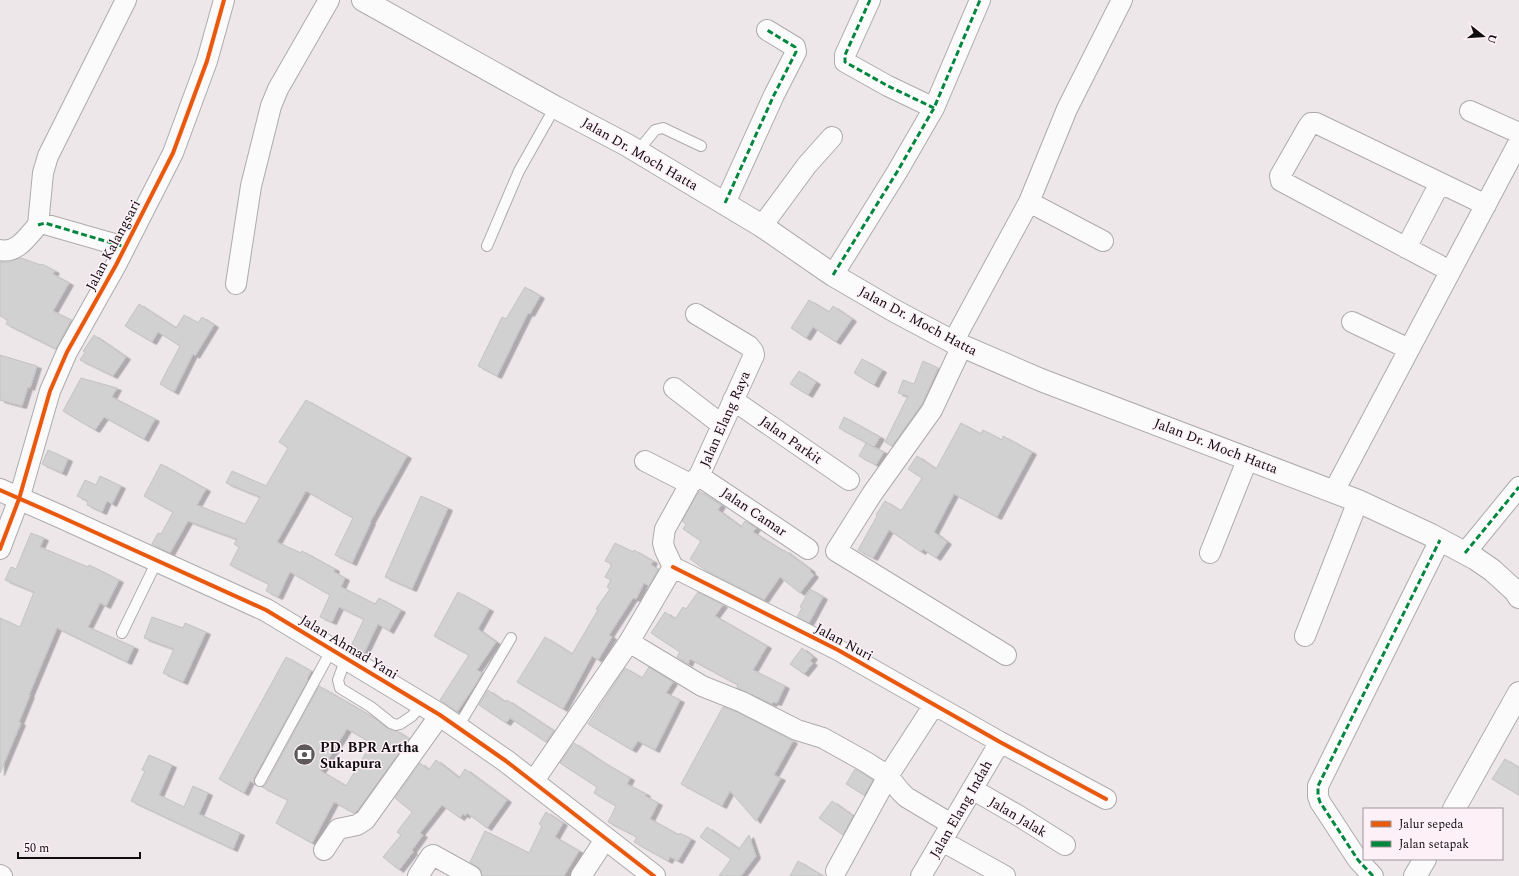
<svg xmlns="http://www.w3.org/2000/svg" width="1519" height="876" viewBox="0 0 1519 876" font-family="Spectral,serif">
	<defs>
		<filter id="shadow"><feDropShadow dx="4.5" dy="2.5" stdDeviation="0" flood-color="#0004"/></filter>
	</defs>
	<rect width="100%" height="100%" fill="#ede7ea"/>
	<path fill="#d2d1d1" stroke="#c4c3c3" fill-rule="evenodd" filter="url(#shadow)" d="M 21,258 L 41,265 L 42,264 L 55,271 L 53,274 L 69,283 L 53,311 L 71,320 L 56,349 L 6,324 L 8,320 L 0,316 L 0,262 L 9,262 Z
		M 525,287 L 540,296 L 530,314 L 528,313 L 497,376 L 478,366 L 502,317 L 506,319 Z
		M 809,300 L 829,312 L 833,306 L 852,319 L 836,342 L 813,327 L 806,338 L 791,328 Z
		M 139,304 L 176,328 L 184,315 L 198,323 L 202,317 L 214,325 L 195,356 L 193,354 L 174,392 L 160,384 L 180,346 L 158,332 L 152,342 L 125,326 Z
		M 94,335 L 126,357 L 113,376 L 80,360 L 85,352 L 83,351 Z
		M 0,355 L 37,366 L 30,388 L 28,387 L 22,406 L 0,400 Z
		M 862,359 L 882,370 L 874,385 L 854,373 Z
		M 923,361 L 938,368 L 922,404 L 892,446 L 885,442 L 908,396 L 898,393 L 903,380 L 914,384 Z
		M 799,371 L 816,382 L 808,395 L 790,384 Z
		M 81,378 L 117,388 L 112,397 L 155,419 L 144,439 L 104,417 L 95,430 L 63,411 Z
		M 306,400 L 407,456 L 370,522 L 371,522 L 352,563 L 335,555 L 353,518 L 306,491 L 277,542 L 301,553 L 302,551 L 335,569 L 334,572 L 345,578 L 341,587 L 375,604 L 379,598 L 401,610 L 389,631 L 378,624 L 364,653 L 351,646 L 364,619 L 339,607 L 332,622 L 320,617 L 330,595 L 290,572 L 278,597 L 266,591 L 269,584 L 230,565 L 239,547 L 234,544 L 237,539 L 188,521 L 170,553 L 152,544 L 158,533 L 161,534 L 173,512 L 144,496 L 161,464 L 206,489 L 197,505 L 245,524 L 260,497 L 226,483 L 232,471 L 266,486 L 288,448 L 279,442 Z
		M 844,417 L 880,437 L 874,447 L 839,428 Z
		M 961,423 L 981,434 L 983,430 L 1002,440 L 1003,436 L 1032,452 L 997,517 L 954,494 L 934,532 L 947,542 L 936,558 L 923,549 L 921,552 L 889,530 L 873,558 L 858,550 L 877,516 L 876,515 L 885,501 L 901,511 L 922,478 L 908,469 L 917,456 L 936,469 Z
		M 866,443 L 884,452 L 876,465 L 859,456 Z
		M 48,450 L 68,459 L 62,473 L 42,464 Z
		M 100,476 L 121,486 L 112,504 L 107,501 L 102,512 L 87,505 L 88,501 L 77,496 L 85,480 L 96,485 Z
		M 699,491 L 721,505 L 718,510 L 741,527 L 745,521 L 756,528 L 753,532 L 783,551 L 784,550 L 811,570 L 810,571 L 814,575 L 800,593 L 780,577 L 764,600 L 708,572 L 690,559 L 701,541 L 683,529 L 686,524 L 682,521 Z
		M 421,496 L 448,508 L 412,589 L 385,577 Z
		M 31,533 L 44,538 L 40,547 L 88,567 L 89,565 L 119,580 L 106,606 L 100,603 L 88,627 L 134,647 L 127,662 L 57,628 L 29,695 L 30,695 L 19,722 L 21,723 L 0,773 L 0,618 L 20,627 L 34,592 L 5,580 L 11,567 L 16,569 Z
		M 615,543 L 633,552 L 634,550 L 653,561 L 651,565 L 658,569 L 649,586 L 644,583 L 636,599 L 633,598 L 609,635 L 612,637 L 598,660 L 592,656 L 563,709 L 517,682 L 545,637 L 572,654 L 598,610 L 596,609 L 610,589 L 607,587 L 611,580 L 605,577 L 612,564 L 605,561 Z
		M 810,589 L 823,597 L 809,623 L 797,617 L 802,608 L 800,607 Z
		M 458,592 L 489,609 L 478,629 L 496,642 L 477,670 L 482,673 L 477,682 L 457,712 L 440,700 L 469,655 L 434,636 Z
		M 698,592 L 723,605 L 715,616 L 767,646 L 753,670 L 785,686 L 777,703 L 773,702 L 772,704 L 737,688 L 738,685 L 690,659 L 688,664 L 677,657 L 680,652 L 651,633 L 665,612 L 675,619 L 683,607 L 686,609 Z
		M 152,617 L 183,628 L 185,623 L 206,632 L 183,682 L 163,673 L 174,649 L 144,638 Z
		M 802,648 L 813,657 L 810,661 L 813,663 L 804,674 L 790,664 Z
		M 286,657 L 311,671 L 307,679 L 308,680 L 254,778 L 254,783 L 250,781 L 244,793 L 219,779 Z
		M 649,667 L 673,682 L 666,693 L 680,700 L 655,750 L 638,741 L 632,750 L 588,724 L 625,668 L 642,678 Z
		M 319,686 L 376,719 L 387,728 L 397,731 L 409,739 L 357,811 L 354,813 L 334,802 L 312,843 L 276,823 L 288,800 L 262,787 L 266,784 ZM 347,729 L 372,743 L 346,786 L 321,771 Z
		M 488,690 L 505,702 L 507,700 L 554,731 L 546,742 L 510,718 L 506,723 L 479,705 Z
		M 723,707 L 737,712 L 793,741 L 774,775 L 781,778 L 756,821 L 730,791 L 722,806 L 681,784 Z
		M 574,743 L 601,761 L 630,778 L 627,784 L 646,794 L 645,796 L 658,803 L 650,819 L 679,835 L 680,833 L 691,839 L 678,861 L 670,857 L 668,861 L 634,842 L 637,837 L 608,822 L 616,806 L 594,793 L 597,787 L 560,763 Z
		M 149,755 L 172,765 L 159,795 L 184,807 L 193,786 L 208,793 L 199,814 L 240,833 L 233,849 L 131,801 L 145,771 L 142,770 Z
		M 1505,759 L 1519,768 L 1519,795 L 1492,779 Z
		M 436,760 L 459,778 L 465,769 L 507,800 L 487,828 L 467,813 L 465,816 L 463,814 L 460,818 L 442,805 L 420,833 L 423,835 L 412,850 L 413,852 L 399,870 L 383,857 L 401,835 L 397,832 L 412,812 L 395,798 L 420,763 L 429,770 Z
		M 855,769 L 873,780 L 864,795 L 846,784 Z
		M 832,801 L 853,816 L 843,835 L 819,818 Z
		M 546,812 L 563,823 L 555,837 L 579,851 L 564,876 L 482,876 L 481,870 L 470,862 L 485,831 L 529,853 L 542,826 L 539,824 Z
		M 707,827 L 739,849 L 749,835 L 756,856 L 741,876 L 719,876 L 731,859 L 700,837 Z
		M 798,861 L 823,876 L 790,876 Z"/>
	<g fill="none" stroke-linecap="round" stroke-linejoin="round">
		<defs>
			<path id="service" d="M 638,151 L 655,130 L 663,128 L 701,146
				M 487,246 L 519,171 L 555,107
				M 122,633 L 157,561
				M 346,658 L 338,680 L 340,688 L 371,707 L 391,723 L 396,725 L 400,724 L 412,716 L 423,703
				M 458,727 L 511,638
				M 260,781 L 332,649"/>
			<path id="minor" d="M 870,0 L 845,55 L 845,62 L 888,86 L 934,108
				M 1470,111 L 1519,133
				M 1029,202 L 1067,109 L 1122,0
				M 725,203 L 774,95 L 796,52 L 795,47 L 767,30
				M 38,225 L 43,173 L 48,156 L 126,0
				M 762,226 L 807,165 L 832,137
				M 1406,248 L 1440,183
				M 0,250 C 17,254 28,236 38,225 L 41,223 L 125,247
				M 1450,271 L 1281,181 L 1280,176 L 1308,127 L 1311,123 L 1316,123 L 1486,205
				M 833,275 L 897,172 L 934,108 L 980,0
				M 236,284 L 251,186 L 271,106 L 278,89 L 329,0
				M 1352,322 L 1409,349
				M 953,342 L 1029,202 L 1103,241
				M 962,346 L 932,410 L 872,494 L 836,551 L 1006,655
				M 674,388 L 722,425
				M 733,400 L 849,480
				M 645,461 L 690,484
				M 699,476 L 808,549
				M 1334,491 L 1519,142
				M 0,549 L 19,499 L 50,391 L 67,352 L 116,265 L 173,153 L 207,61 L 224,0
				M 1210,553 L 1248,458
				M 1465,553 L 1519,487
				M 673,567 L 838,650 L 1000,742 L 1106,799
				M 673,567 L 665,550 L 663,543 L 665,529 L 690,484 L 699,476 L 754,355 L 753,351 L 749,346 L 696,314
				M 1305,636 L 1358,501
				M 629,642 L 702,686 L 742,702 L 797,730 L 823,738 L 866,762 L 888,776 L 900,791 L 906,797 L 951,824
				M 533,782 L 629,642 L 673,567
				M 972,789 L 1019,816 L 1065,845
				M 942,841 L 1005,876
				M 324,850 L 338,829 L 357,825 L 365,820 L 440,715
				M 836,871 L 888,776 L 934,705
				M 0,875 L 2,876
				M 418,876 L 431,856 L 433,855 L 471,876
				M 581,876 L 606,838
				M 921,876 L 1000,742
				M 1373,876 L 1358,860 L 1320,802 L 1318,796 L 1318,786 L 1440,540"/>
			<path id="tertiary" d="M 0,490 L 59,516 L 266,610 L 440,715 L 506,761 L 654,876"/>
			<path id="trunk" d="M 363,0 L 555,107 L 627,145 L 762,226 L 833,275 L 893,310 L 953,342 L 1041,380 L 1358,501 L 1431,535 L 1476,559 L 1492,570 L 1515,591 L 1519,597
				M 1454,809 L 1519,693
				M 1415,876 L 1425,859"/>
		</defs>
		<use href="#service" stroke="#aeaaac" stroke-width="12"/>
		<use href="#minor" stroke="#aeaaac" stroke-width="22"/>
		<use href="#tertiary" stroke="#aeaaac" stroke-width="24"/>
		<use href="#trunk" stroke="#aeaaac" stroke-width="24"/>
		<use href="#service" stroke="#fcfbfc" stroke-width="10"/>
		<use href="#minor" stroke="#fcfbfc" stroke-width="20"/>
		<use href="#tertiary" stroke="#fcfbfc" stroke-width="22"/>
		<use href="#trunk" stroke="#fcfbfc" stroke-width="22"/>
		<path stroke="#00873e" stroke-width="3" stroke-dasharray="6 3" stroke-linecap="butt" d="M 870,0 L 845,55 L 845,62 L 888,86 L 934,108
			M 725,203 L 774,95 L 796,52 L 795,47 L 767,30
			M 38,225 L 45,223 L 125,247
			M 833,275 L 897,172 L 934,108 L 980,0
			M 1465,553 L 1519,487
			M 1373,876 L 1358,860 L 1320,802 L 1318,796 L 1318,786 L 1440,540"/>
		<defs>
			<path id="cycleway" d="M 0,490 L 59,516 L 266,610 L 440,715 L 506,761 L 654,876
				M 0,549 L 19,499 L 50,391 L 67,352 L 116,265 L 173,153 L 207,61 L 224,0
				M 673,567 L 838,650 L 1000,742 L 1106,799"/>
		</defs>
		<use href="#cycleway" stroke="#fdf1f7" stroke-width="6"/>
		<use href="#cycleway" stroke="#e8590c" stroke-width="4"/>
	</g>
	<defs>
		<symbol id="bank-disc" viewBox="-11 -11 22 22"><circle r="9.5" fill="#5d595a" stroke="#fdf1f7"/><path d="M-6-4H6V4H-6ZM0-2.3a2.3 2.3 0 1 0 0 4.6a2.3 2.3 0 1 0 0-4.6Z" fill="#fff"/></symbol>
	</defs>
	<g fill-rule="evenodd">
		<use href="#bank-disc" x="292" y="742" width="25" height="25"/>
	</g>
	<g text-anchor="middle" dominant-baseline="central" stroke-width="3" stroke-linejoin="round" paint-order="stroke">
		<g font-size="14" fill="#0f0c0d" stroke="#fdf1f7">
			<text transform="translate(640 154) rotate(30)">Jalan Dr. Moch Hatta</text>
			<text transform="translate(113 245) rotate(-62)">Jalan Kalangsari</text>
			<text transform="translate(918 321) rotate(28)">Jalan Dr. Moch Hatta</text>
			<text transform="translate(725 419) rotate(-66)">Jalan Elang Raya</text>
			<text transform="translate(791 440) rotate(35)">Jalan Parkit</text>
			<text transform="translate(1216 446) rotate(21)">Jalan Dr. Moch Hatta</text>
			<text transform="translate(754 512) rotate(34)">Jalan Camar</text>
			<text transform="translate(844 642) rotate(28)">Jalan Nuri</text>
			<text transform="translate(349 647) rotate(31)">Jalan Ahmad Yani</text>
			<text transform="translate(961 809) rotate(-60)">Jalan Elang Indah</text>
			<text transform="translate(1018 817) rotate(31)">Jalan Jalak</text>
		</g>
		<g font-size="14" font-weight="bold" fill="#0f0c0d" stroke="#fdf1f7" text-anchor="start">
			<text x="320" y="747">PD. BPR Artha<tspan x="320" dy="16">Sukapura</tspan></text>
		</g>
	</g>
	<rect x="1363" y="808" width="140" height="52" fill="#fdf1f7" stroke="#9e9599"/>
	<rect x="1371" y="821" width="20" height="6" fill="#e8590c" stroke="#9e9599"/>
	<text x="1399" y="828" font-size="12" fill="#0f0c0d">Jalur sepeda</text>
	<rect x="1371" y="841" width="20" height="6" fill="#00873e" stroke="#9e9599"/>
	<text x="1399" y="848" font-size="12" fill="#0f0c0d">Jalan setapak</text>
	<g transform="translate(1483 36) rotate(107)" stroke="#fdf1f7" stroke-width="3" paint-order="stroke">
	<path d="M0-3L7 15L0 10L-7 15Z" fill="#0f0c0d"/>
	<text y="-6" font-size="11" font-weight="bold" text-anchor="middle" fill="#0f0c0d">U</text>
	</g>
	<path d="M18 852v6h122v-6" fill="none" stroke="#0f0c0d" stroke-width="2"/>
	<text x="24" y="852" font-size="12" fill="#0f0c0d" stroke="#fdf1f7" stroke-width="3" paint-order="stroke">50 m</text>
</svg>
